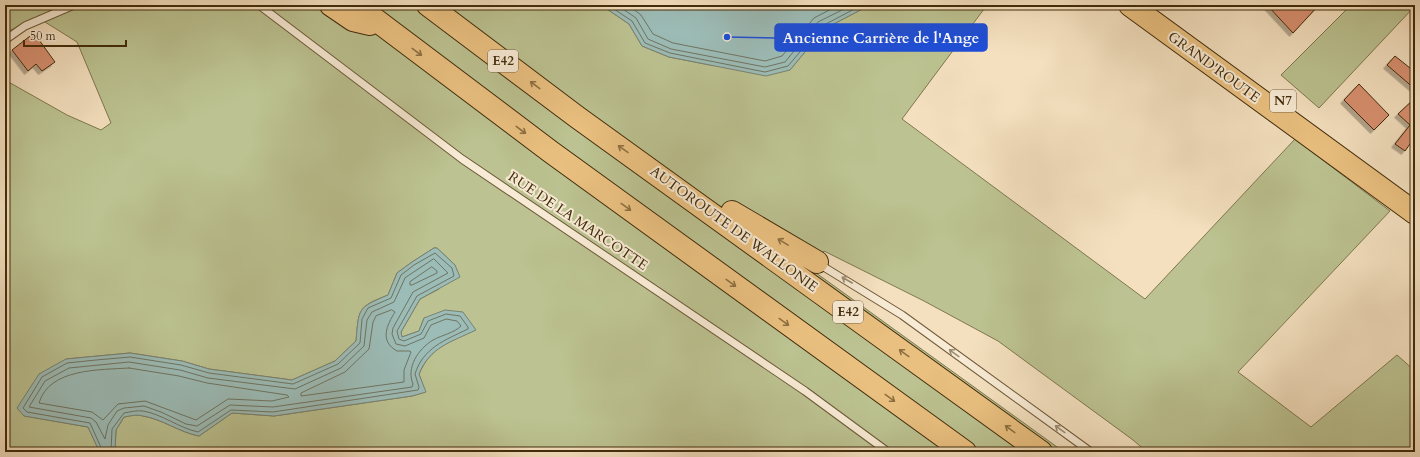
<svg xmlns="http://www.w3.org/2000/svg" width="1420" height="457" viewBox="0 0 1420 457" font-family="Cardo,serif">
	<defs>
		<filter id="shadow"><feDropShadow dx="-3.5" dy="3.5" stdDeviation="0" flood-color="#0004"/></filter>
	</defs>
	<rect width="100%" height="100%" fill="#f4e0bf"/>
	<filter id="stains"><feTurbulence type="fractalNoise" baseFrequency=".005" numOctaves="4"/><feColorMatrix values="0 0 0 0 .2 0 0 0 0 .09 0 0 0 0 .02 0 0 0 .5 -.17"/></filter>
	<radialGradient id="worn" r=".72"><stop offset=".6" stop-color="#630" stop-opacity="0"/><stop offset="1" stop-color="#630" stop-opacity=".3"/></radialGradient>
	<path fill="#bcc291" stroke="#7f774e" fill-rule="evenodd" d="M 5,5 L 601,5 L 629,24 L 642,46 L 669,57 L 710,65 L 790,70 L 824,29 L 870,5 L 987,5 L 902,119 L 1145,299 L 1295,139 L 1390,211 L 1238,372 L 1311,427 L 1397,355 L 1415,371 L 1415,452 L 1147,452 L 1133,440 L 998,341 L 924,301 L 824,251 L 812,270 L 1064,452 L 5,452 L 5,80 L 67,115 L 101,130 L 111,123 L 77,42 L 37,17 L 5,33 ZM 434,248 L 437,248 L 455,265 L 439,289 L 420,299 L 401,332 L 402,337 L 419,331 L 424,318 L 475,330 C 450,342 431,346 419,374 L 425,392 L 412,396 L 274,416 L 232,413 L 199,436 C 179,432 162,419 143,416 C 137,414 130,416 124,417 L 116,430 L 115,450 L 99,450 L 88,427 L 25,416 L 66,359 L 130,353 L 182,361 L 209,369 L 292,380 L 335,361 L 356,341 C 359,309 357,307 388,295 L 397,273 L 412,262 Z
		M 1351,5 L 1415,6 L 1319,108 L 1281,75 Z"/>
	<path fill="#9cbcb7" stroke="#788272" d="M 601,5 L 870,5 L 824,29 L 790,70 L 766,76 L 669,57 L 642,46 L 629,24 Z
		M 434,248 L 437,248 L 455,265 L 460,277 L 420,299 L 401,332 L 402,337 L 419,331 L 424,318 L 445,310 L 463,312 L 476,330 C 451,342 430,347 419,374 L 426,392 L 412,396 L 274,416 L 232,413 L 199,436 C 179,432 162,419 143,416 C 137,414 130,416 124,417 L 116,430 L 115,450 L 99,451 L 88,427 L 24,416 L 17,408 L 39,374 L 66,359 L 130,353 L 182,361 L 209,369 L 292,380 L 335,361 L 356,341 C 359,308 357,308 388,295 L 397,273 L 412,262 Z"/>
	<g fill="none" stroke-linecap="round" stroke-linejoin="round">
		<path stroke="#6f7461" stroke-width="1" d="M 608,5 L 632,21 L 645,43 L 670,53 L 765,72 L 788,66 L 822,26 L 862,5
			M 617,5 L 636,18 L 648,39 L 671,49 L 765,67 L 785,62 L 818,22 L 852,5
			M 628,5 L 641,15 L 653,34 L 673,43 L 765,61 L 782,56 L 814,18 L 839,5
			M 434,259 L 448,273 L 413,292 L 393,328 L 392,334 L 396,344 L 405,346 L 424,338 L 431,325 L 446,319 L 457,321 L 461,326 C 454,333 442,335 433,340 C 418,349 406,368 413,384 L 412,387 L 273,407 L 230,405 L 197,426 L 186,424 L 161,412 L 144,406 L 124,408 L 117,411 L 108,425 L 105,439 L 96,422 L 91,418 L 29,407 L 45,381 L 69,368 L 129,362 L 180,370 L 208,378 L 295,389 L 341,368 L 364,346 L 367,320 L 372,312 L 394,302 L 405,278 Z
			M 432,267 L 437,271 L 437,273 L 412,285 L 410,285 L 410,282 Z
			M 392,310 L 395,312 C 387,325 379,341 397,351 L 410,351 L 411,352 L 404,370 L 404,382 L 301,396 L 301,393 L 345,372 L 369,349 L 373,322 L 376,316 Z
			M 129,368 L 179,376 L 207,383 L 287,395 L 289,397 L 272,401 L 228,399 L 196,420 L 145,401 L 118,404 L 103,420 L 92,412 L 39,403 C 49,368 100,370 129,368 Z
			M 103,452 L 90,423 L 27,412 L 23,408 L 42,377 L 67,363 L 96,360 L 130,357 L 181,365 L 209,373 L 293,384 L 338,364 L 360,343 L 362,319 L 368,308 L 391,298 L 401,275 L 414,265 L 435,253 L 452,268 L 454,276 L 417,296 L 397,331 L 399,339 L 404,341 L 421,334 L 428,321 L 446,314 L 460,316 L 468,327 L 468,329 C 445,340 423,348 415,374 L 419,387 L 418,390 L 273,412 L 231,410 L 198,432 C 179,428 162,414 143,411 C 137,410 130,412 124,413 L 112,429 L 111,452"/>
	</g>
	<path fill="#d89070" stroke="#422c0b" filter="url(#shadow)" d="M 1267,5 L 1319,5 L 1293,33 Z
		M 34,33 L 55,62 L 42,71 L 36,64 L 28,71 L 12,50 Z
		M 1395,56 L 1415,72 L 1415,89 L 1387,65 Z
		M 1359,84 L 1389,115 L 1374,130 L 1344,100 Z
		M 1415,98 L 1415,137 L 1405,151 L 1395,144 L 1410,125 L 1398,114 Z"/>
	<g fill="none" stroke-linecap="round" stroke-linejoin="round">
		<defs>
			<path id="service" d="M 259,5 L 462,159 L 805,391 L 888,452
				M 5,40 L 25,26 L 74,5
				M 819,264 L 902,315 L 1091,452"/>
			<path id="primary" d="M 1130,5 L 1415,213"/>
			<path id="motorway" d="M 331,5 L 353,20 L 370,24
				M 356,5 L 551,152 L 965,452
				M 428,5 L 577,117 L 1041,452
				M 732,212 L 817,262"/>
		</defs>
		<use href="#service" stroke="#6e5938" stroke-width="9"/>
		<use href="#primary" stroke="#422c0b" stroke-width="24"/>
		<use href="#motorway" stroke="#422c0b" stroke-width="24"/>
		<use href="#service" stroke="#f8ebd5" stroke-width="7"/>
		<use href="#primary" stroke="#eac080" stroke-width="22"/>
		<use href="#motorway" stroke="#eac080" stroke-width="22"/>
	</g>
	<defs><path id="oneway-shaft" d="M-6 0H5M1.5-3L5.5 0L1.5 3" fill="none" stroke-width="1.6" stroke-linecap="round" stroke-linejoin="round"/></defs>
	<g stroke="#8e6f40">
		<use href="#oneway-shaft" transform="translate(417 52) rotate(37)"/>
		<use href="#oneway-shaft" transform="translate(535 85) rotate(-143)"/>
		<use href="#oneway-shaft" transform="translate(521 130) rotate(37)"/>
		<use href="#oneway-shaft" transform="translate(623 149) rotate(-145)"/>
		<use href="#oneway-shaft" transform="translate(626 207) rotate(36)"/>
		<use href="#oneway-shaft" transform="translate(783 242) rotate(-149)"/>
		<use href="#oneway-shaft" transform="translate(731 283) rotate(36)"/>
		<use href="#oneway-shaft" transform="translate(784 322) rotate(36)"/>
		<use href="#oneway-shaft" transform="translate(904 353) rotate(-144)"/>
		<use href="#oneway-shaft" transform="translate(890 398) rotate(36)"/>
		<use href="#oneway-shaft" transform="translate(1010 429) rotate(-144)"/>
	</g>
	<g stroke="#9d8c70">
		<use href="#oneway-shaft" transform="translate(847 280) rotate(-150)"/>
		<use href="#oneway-shaft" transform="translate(954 353) rotate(-144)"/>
		<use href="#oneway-shaft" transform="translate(1060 429) rotate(-144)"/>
	</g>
	<g text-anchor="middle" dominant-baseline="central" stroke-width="4" stroke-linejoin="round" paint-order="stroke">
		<g fill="#f8ebd5" stroke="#796548" stroke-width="1">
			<rect x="488" y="50" width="30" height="22" rx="3"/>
			<rect x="1270" y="90" width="26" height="22" rx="3"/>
			<rect x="833" y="301" width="30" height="22" rx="3"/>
		</g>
		<g font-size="13" font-weight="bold" fill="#422c0b">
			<text x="503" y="61">E42</text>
			<text x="1283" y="101">N7</text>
			<text x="848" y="312">E42</text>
		</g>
		<g font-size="14" fill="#422c0b" stroke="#f8ebd5">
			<text transform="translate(1214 67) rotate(36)">GRAND'ROUTE</text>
			<text transform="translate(578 221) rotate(34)">RUE DE LA MARCOTTE</text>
			<text transform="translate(734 229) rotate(36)">AUTOROUTE DE WALLONIE</text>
		</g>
	</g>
	<path fill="none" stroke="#1d4ed8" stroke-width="1.5" d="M727 37L775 38"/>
	<circle fill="#1d4ed8" stroke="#f8ebd5" stroke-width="1.5" cx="727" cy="37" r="4"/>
	<rect fill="#1d4ed8" stroke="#1d4ed8" stroke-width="1.5" x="775" y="24" width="212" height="27" rx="4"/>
	<g font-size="15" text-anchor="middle" font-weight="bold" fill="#fff">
		<text x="881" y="43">Ancienne Carrière de l'Ange</text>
	</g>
	<rect width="1420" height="457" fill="none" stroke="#f4e0bf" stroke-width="20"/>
	<rect x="6" y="6" width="1408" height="445" fill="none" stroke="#422c0b" stroke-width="2"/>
	<rect x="10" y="10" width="1400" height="437" fill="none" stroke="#422c0b"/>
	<path d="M24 40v6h102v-6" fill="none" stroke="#422c0b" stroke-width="2"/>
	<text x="30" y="40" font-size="12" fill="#422c0b" stroke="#f8ebd5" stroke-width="3" paint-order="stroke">50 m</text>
	<rect width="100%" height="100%" filter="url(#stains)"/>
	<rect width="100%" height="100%" fill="url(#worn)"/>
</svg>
